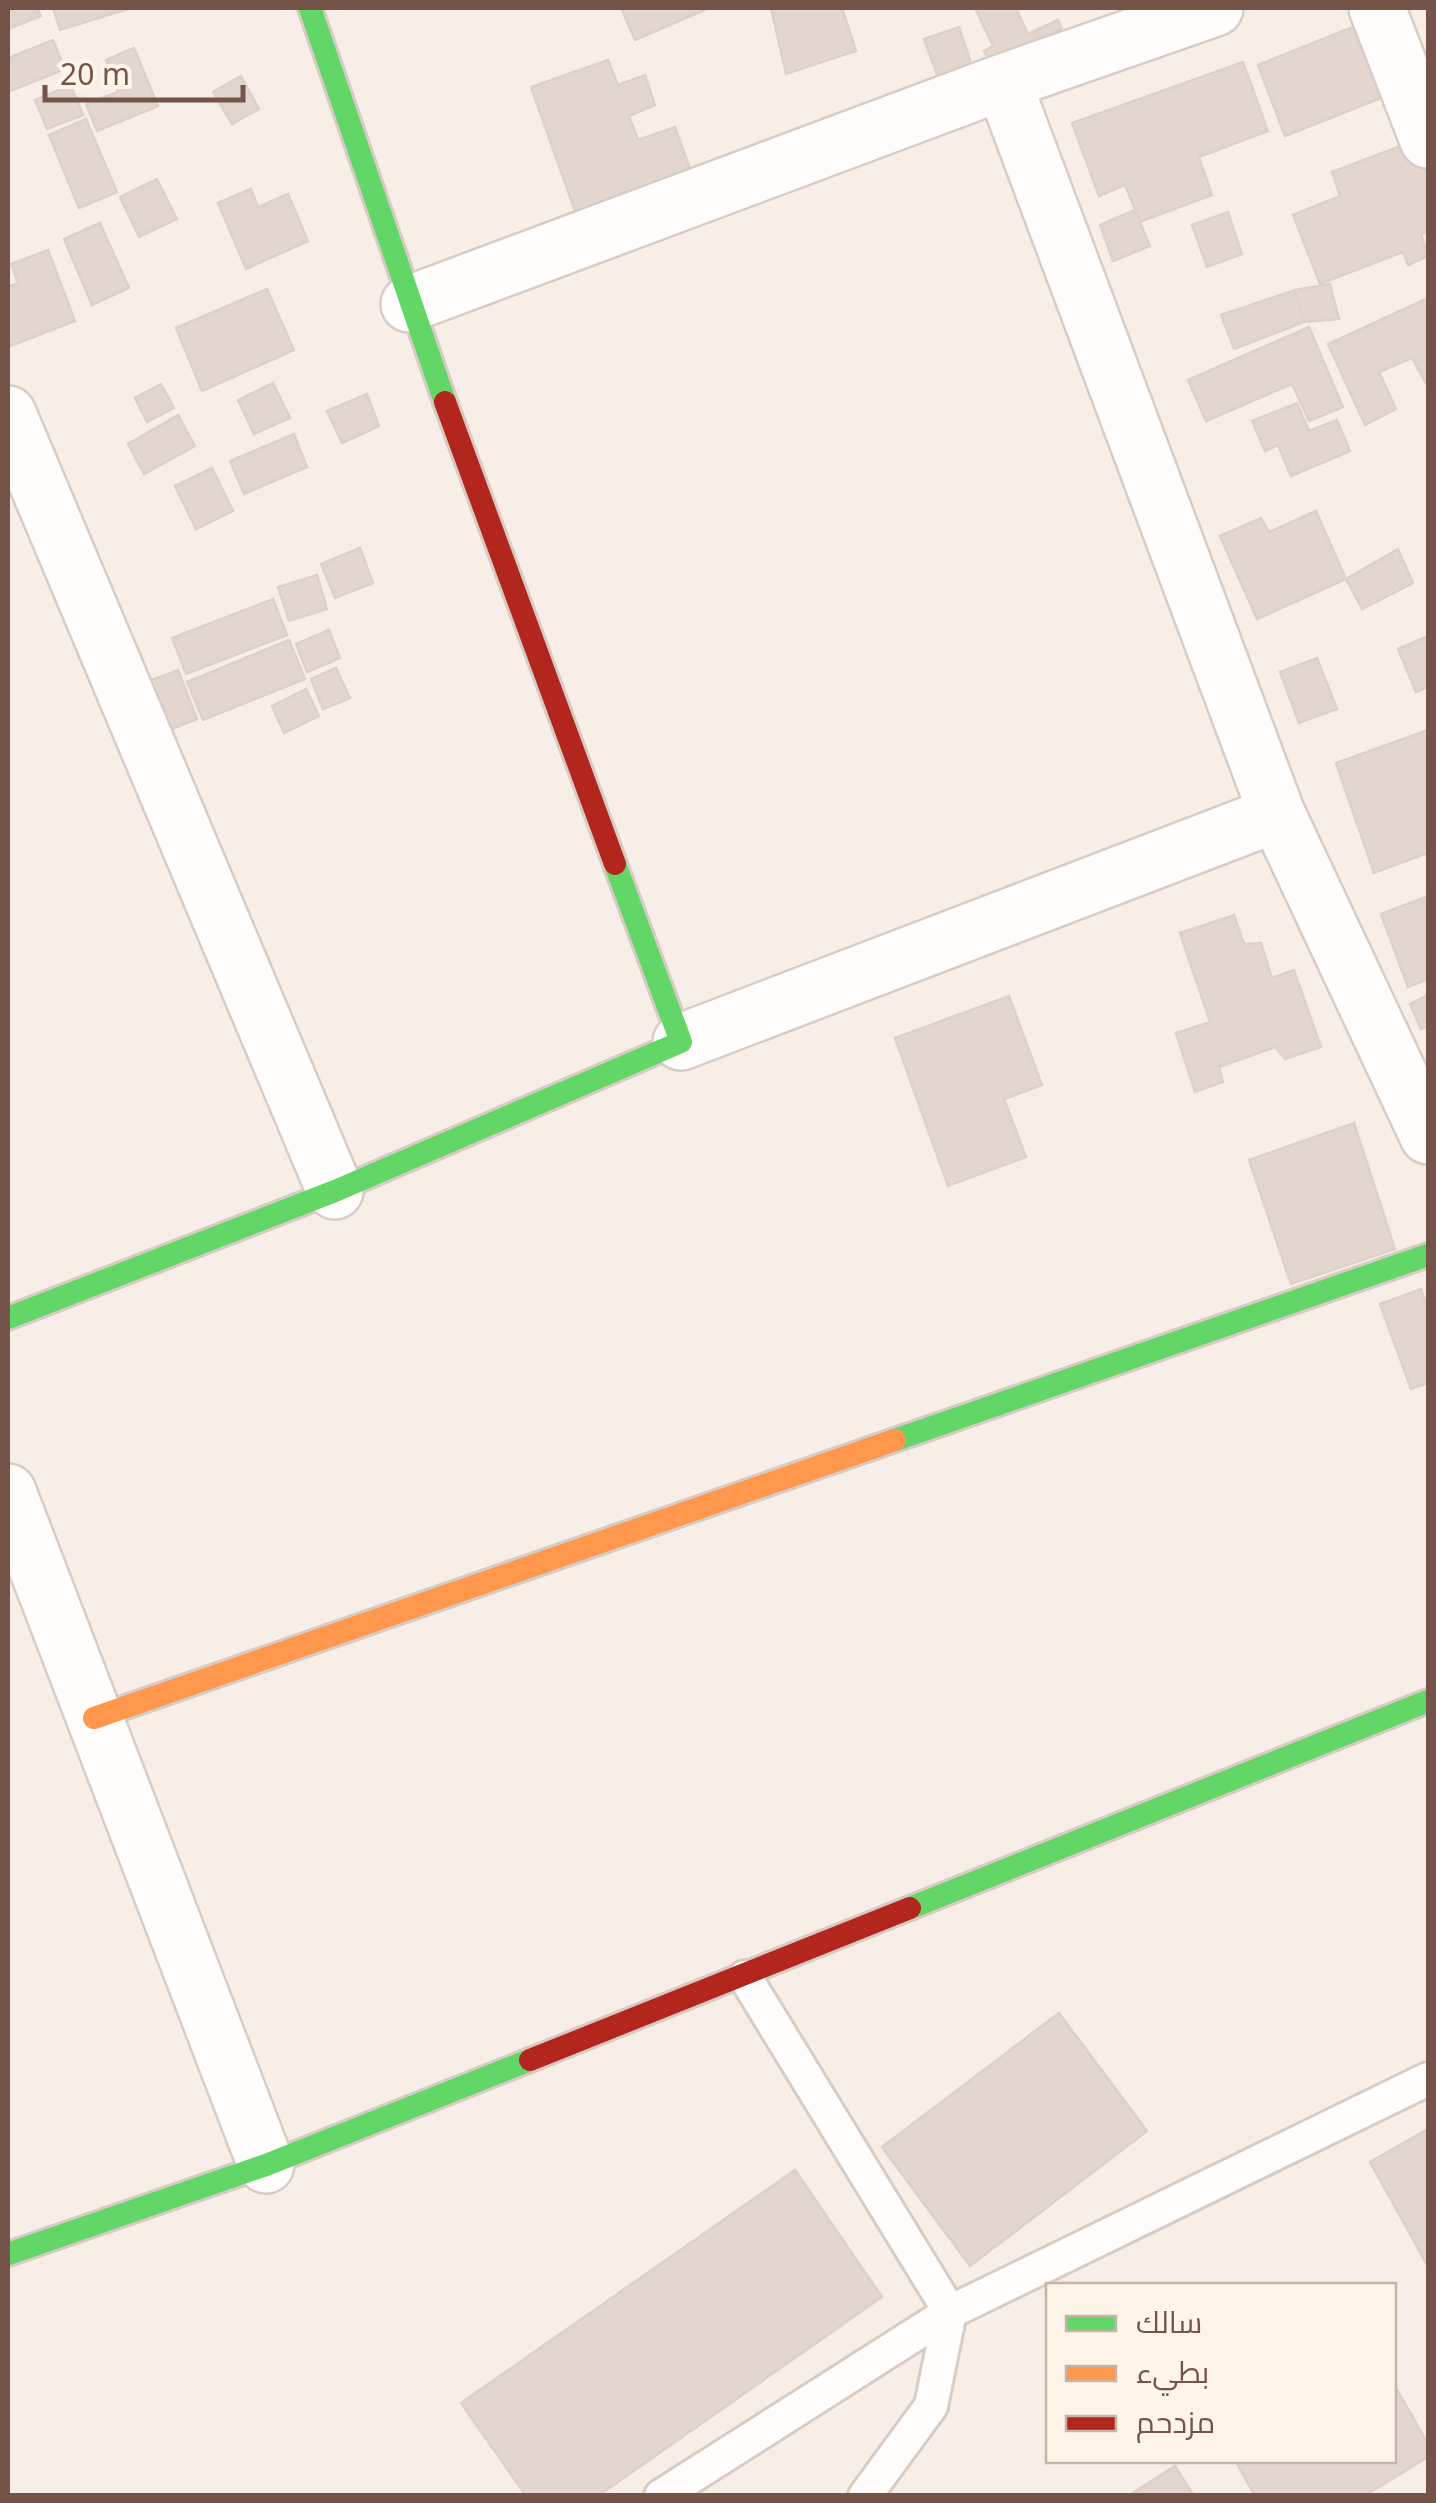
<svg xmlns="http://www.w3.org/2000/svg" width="1436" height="2503" viewBox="0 0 1436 2503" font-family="'Noto Sans',Cairo,sans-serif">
	<rect width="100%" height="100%" fill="#f7efe7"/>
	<path fill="#e3d6cf" stroke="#dfd1c9" stroke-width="2.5" d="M 8,8 L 37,8 L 41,16 L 8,29 Z
		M 53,8 L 131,8 L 60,30 Z
		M 621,8 L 709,8 L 635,40 Z
		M 771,8 L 842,8 L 856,51 L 786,74 Z
		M 975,8 L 1016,8 L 1028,34 L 1058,20 L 1062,29 L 990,63 L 984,51 L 993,46 Z
		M 1363,23 L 1391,94 L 1285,136 L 1258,65 Z
		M 959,27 L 973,69 L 939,80 L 924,39 Z
		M 53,40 L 65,69 L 8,92 L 8,58 Z
		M 134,48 L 158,106 L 97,131 L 86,104 L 118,92 L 106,60 Z
		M 608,60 L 618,85 L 645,75 L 655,105 L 629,116 L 638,140 L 675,127 L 697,188 L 582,231 L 531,87 Z
		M 1243,62 L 1268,131 L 1199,157 L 1212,195 L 1140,222 L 1125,185 L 1099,196 L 1072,123 Z
		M 241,76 L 259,109 L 232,124 L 213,92 Z
		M 71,85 L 83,115 L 47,129 L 35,100 Z
		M 86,119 L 117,192 L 79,208 L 49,135 Z
		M 1416,140 L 1428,173 L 1428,232 L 1421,234 L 1428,256 L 1408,265 L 1403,252 L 1320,284 L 1293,215 L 1340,196 L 1332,172 Z
		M 157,179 L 177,219 L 139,237 L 120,197 Z
		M 251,189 L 258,207 L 288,194 L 308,241 L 246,269 L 218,203 Z
		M 1135,210 L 1150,246 L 1113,261 L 1100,225 Z
		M 1228,212 L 1242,254 L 1207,267 L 1192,225 Z
		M 100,223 L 129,288 L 92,305 L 64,239 Z
		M 48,250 L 75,321 L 8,347 L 8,287 L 18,283 L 11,264 Z
		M 1330,284 L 1339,319 L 1304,322 L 1295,290 Z
		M 267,289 L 294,350 L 202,391 L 176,328 Z
		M 1295,290 L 1304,322 L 1234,349 L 1221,315 Z
		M 1428,298 L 1428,387 L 1412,358 L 1379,372 L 1396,409 L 1365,425 L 1328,344 Z
		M 1309,327 L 1343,407 L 1309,421 L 1292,384 L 1206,421 L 1188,380 Z
		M 273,383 L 290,418 L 254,434 L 238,400 Z
		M 161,384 L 174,408 L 147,422 L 135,398 Z
		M 367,394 L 379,426 L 342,443 L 327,411 Z
		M 1297,403 L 1309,431 L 1337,420 L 1350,451 L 1291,476 L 1278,445 L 1265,451 L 1252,421 Z
		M 178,415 L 195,446 L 144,474 L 128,444 Z
		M 294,434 L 307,467 L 244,494 L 230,461 Z
		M 212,468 L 233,511 L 196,529 L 175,486 Z
		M 1316,511 L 1346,579 L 1257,619 L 1220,536 L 1261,518 L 1269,532 Z
		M 360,548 L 373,583 L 335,598 L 321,564 Z
		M 1398,549 L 1413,583 L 1362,609 L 1346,579 Z
		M 317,575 L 327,609 L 289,621 L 278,587 Z
		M 273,599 L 287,635 L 186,674 L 172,638 Z
		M 329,630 L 340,658 L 307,672 L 296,644 Z
		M 1428,636 L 1428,687 L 1416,692 L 1398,649 Z
		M 289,640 L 305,679 L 203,720 L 187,682 Z
		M 1317,658 L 1337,709 L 1299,723 L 1280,672 Z
		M 336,668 L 350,698 L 323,709 L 311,679 Z
		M 178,670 L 197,719 L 159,734 L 141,684 Z
		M 306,689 L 319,716 L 284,733 L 272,706 Z
		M 1428,730 L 1428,853 L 1374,873 L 1336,763 Z
		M 1428,896 L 1428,979 L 1408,987 L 1381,914 Z
		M 1234,915 L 1244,944 L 1261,943 L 1272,978 L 1294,970 L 1321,1047 L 1285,1059 L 1275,1047 L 1219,1067 L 1223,1082 L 1195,1092 L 1176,1033 L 1210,1022 L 1180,933 Z
		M 1428,995 L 1428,1026 L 1421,1029 L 1410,1004 Z
		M 1009,996 L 1042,1085 L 1004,1099 L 1026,1157 L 948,1186 L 895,1038 Z
		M 1354,1123 L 1395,1249 L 1291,1284 L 1249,1160 Z
		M 1421,1289 L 1428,1310 L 1428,1383 L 1411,1389 L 1380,1304 Z
		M 1059,2013 L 1147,2131 L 970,2266 L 882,2147 Z
		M 1428,2129 L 1428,2261 L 1426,2263 L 1370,2162 Z
		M 795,2170 L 882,2297 L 598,2496 L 526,2496 L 461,2403 Z
		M 1394,2384 L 1428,2444 L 1428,2457 L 1364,2496 L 1255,2496 L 1235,2460 L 1394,2460 Z
		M 1175,2466 L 1194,2496 L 1128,2496 Z"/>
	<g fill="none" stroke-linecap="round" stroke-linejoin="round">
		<defs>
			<path id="lane" d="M 745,1977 L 950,2312 L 931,2406 L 865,2496
				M 661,2496 L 950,2312 L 1428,2079"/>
			<path id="street" d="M 1377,8 L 1428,140
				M 1003,82 L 1277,814 L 1428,1136
				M 409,304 L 1003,82 L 1215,8
				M 8,414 L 335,1191
				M 681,1042 L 1277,814
				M 8,1492 L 266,2165"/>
			<path id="fast" d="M 310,8 L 445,402
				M 8,1318 L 335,1191 L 681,1042 L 615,864
				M 895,1440 L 1428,1255
				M 910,1908 L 1428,1701
				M 8,2254 L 266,2165 L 530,2060"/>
			<path id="slow" d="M 94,1718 L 895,1440"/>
			<path id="jam" d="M 445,402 L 615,864
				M 530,2060 L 910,1908"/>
		</defs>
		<use href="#lane" stroke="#d8ccc5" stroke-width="38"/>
		<use href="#street" stroke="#d8ccc5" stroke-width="60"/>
		<use href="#fast" stroke="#d7cbc4" stroke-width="28"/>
		<use href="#slow" stroke="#d7cbc4" stroke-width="28"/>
		<use href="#jam" stroke="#d7cbc4" stroke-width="28"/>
		<use href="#lane" stroke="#fefdfb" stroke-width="32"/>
		<use href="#street" stroke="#fefdfb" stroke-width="55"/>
		<use href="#fast" stroke="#63d668" stroke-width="22"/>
		<use href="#slow" stroke="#ff974d" stroke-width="22"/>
		<use href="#jam" stroke="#b3261e" stroke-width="22"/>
	</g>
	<rect width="1436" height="2503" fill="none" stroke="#745448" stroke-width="20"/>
	<rect x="1046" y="2283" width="350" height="180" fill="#fff4e8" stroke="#c7b4a8" stroke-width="2.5"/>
	<rect x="1066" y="2316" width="50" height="15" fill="#63d668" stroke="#c7b4a8" stroke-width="2.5"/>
	<text x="1136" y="2333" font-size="30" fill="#745448">سالك</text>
	<rect x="1066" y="2366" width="50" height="15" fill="#ff974d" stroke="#c7b4a8" stroke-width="2.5"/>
	<text x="1136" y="2383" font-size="30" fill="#745448">بطيء</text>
	<rect x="1066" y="2416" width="50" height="15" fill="#b3261e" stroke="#c7b4a8" stroke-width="2.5"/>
	<text x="1136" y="2433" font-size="30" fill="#745448">مزدحم</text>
	<path d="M45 85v15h198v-15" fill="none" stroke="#745448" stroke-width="5"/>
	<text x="60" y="85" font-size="30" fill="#745448" stroke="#fff4e8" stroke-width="8" paint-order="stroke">20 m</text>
</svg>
